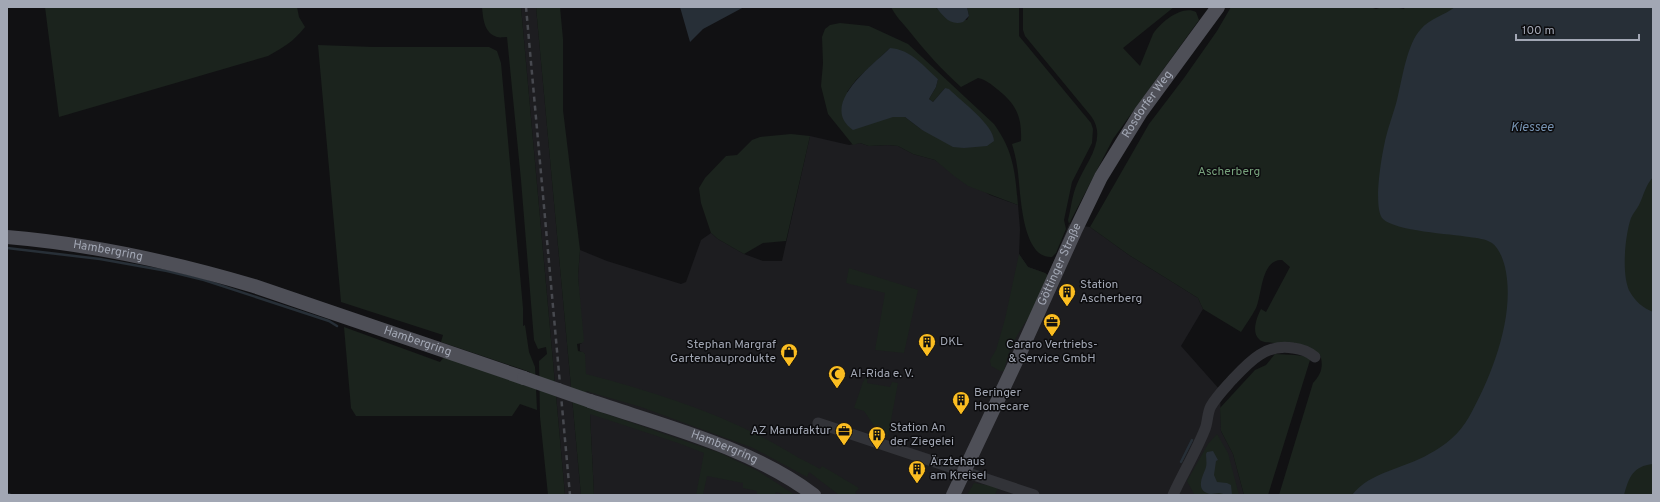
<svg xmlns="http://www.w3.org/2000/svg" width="1660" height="502" viewBox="0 0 1660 502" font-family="Overpass,sans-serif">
	<rect width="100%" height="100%" fill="#111113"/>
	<path fill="#1d1d20" d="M 521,7 L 536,7 L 581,495 L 565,495 Z
		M 810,136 L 849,145 L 860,143 L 869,146 L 888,145 L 898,146 L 913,154 L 935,160 L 990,195 L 1018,205 L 1020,229 L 1019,254 L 1028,267 L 1045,273 L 1048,275 L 1069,224 L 1090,227 L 1129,255 L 1198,298 L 1203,309 L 1181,346 L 1220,390 L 1221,431 L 1233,454 L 1244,495 L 594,495 L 590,414 L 586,407 L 586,391 L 589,392 L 585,374 L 585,354 L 580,351 L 580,344 L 582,343 L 578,276 L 580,250 L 607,261 L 681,284 L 686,282 L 701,240 L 711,233 L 718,239 L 744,254 L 763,261 L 782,261 Z"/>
	<path fill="#1b231d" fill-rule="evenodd" d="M 45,7 L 297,7 L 299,17 L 305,27 C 293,42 284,47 268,56 L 59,117 Z
		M 482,7 L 521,7 L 565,495 L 548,495 L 540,417 L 539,361 L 547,354 L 546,347 L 538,349 L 534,340 L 521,180 L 507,37 C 504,37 500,38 497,37 C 484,33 483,18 482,7 Z
		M 536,7 L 560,7 L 563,39 L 563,110 L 580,250 L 578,276 L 584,341 L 582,343 L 577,344 L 578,351 L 583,352 L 585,354 L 586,374 C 659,393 734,417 799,458 C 806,462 814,465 820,469 L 822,466 L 859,488 L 855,493 L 858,495 L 839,495 L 809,472 L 807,477 L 753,448 L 641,407 L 586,391 L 586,407 L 720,453 L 758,471 L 795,495 L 783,495 L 783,494 L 776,492 L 775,495 L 757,495 L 757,491 L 743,488 L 743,483 L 707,476 L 703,495 L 696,495 L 704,453 L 678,443 L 590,414 L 594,495 L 581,495 Z
		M 891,7 L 936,7 L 937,9 L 967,20 L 969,16 L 967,7 L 1019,7 L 1019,36 L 1091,123 L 1093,129 L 1092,143 L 1072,182 L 1064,220 L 1066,229 L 1056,253 L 1052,257 C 1020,259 1021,187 1017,166 C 1016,158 1014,151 1012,144 L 1021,141 C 1022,116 1016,104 997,89 C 991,84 986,80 978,78 L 961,87 C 942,70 926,52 910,32 C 903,23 896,17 891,7 Z
		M 1023,7 L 1174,7 L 1123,48 L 1140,66 L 1153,34 C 1161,22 1182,5 1196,12 L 1199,20 L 1113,139 L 1069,224 L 1068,220 C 1071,209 1072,195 1077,184 C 1086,162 1108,139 1091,116 L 1025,36 L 1023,30 Z
		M 1231,7 L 1370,7 L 1376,9 C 1386,6 1395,7 1404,9 L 1405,7 L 1653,7 L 1653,495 L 1279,495 L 1313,383 C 1321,375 1324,366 1320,355 C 1305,351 1289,346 1274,343 C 1269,342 1262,343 1259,339 C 1251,332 1257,317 1261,309 L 1266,312 L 1290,267 L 1282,260 C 1261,259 1262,295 1256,308 C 1252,316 1246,324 1241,332 L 1203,309 L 1198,298 L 1129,255 L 1090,227 L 1149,124 L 1184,78 L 1217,31 Z
		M 840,23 L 869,26 L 908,44 L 994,124 C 1014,152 1015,172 1018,205 L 968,186 L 954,176 L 935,160 L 913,154 L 898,146 L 888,145 L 869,146 L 860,143 L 853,145 L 828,114 L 821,86 L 823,63 L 822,37 L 825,29 L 830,25 ZM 890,48 L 938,79 L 936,87 L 929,99 L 933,102 L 945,88 L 987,146 L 978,146 L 922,130 L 905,117 L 893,117 L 847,92 L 856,80 Z
		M 318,45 L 373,47 L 489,47 L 497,51 L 501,63 L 523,308 L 523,326 L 525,325 L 529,352 L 535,367 L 537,410 L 520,404 L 512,416 L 356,416 L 351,408 L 344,327 L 440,362 L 444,357 L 530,387 L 530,372 L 441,342 L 443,335 L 341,302 Z
		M 791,134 L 810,136 L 786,241 L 763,243 L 744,254 L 718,239 L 711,233 L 701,203 L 699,188 L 705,178 L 726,156 L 737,155 L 752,140 L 760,137 Z
		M 1019,254 L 1028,267 L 1045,273 L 1048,276 C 1045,283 1043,292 1040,299 C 1025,325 1010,340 1004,371 L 1000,371 L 991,366 L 990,360 L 996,350 L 1005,319 Z
		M 849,268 L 918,290 L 904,353 L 875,350 L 885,293 L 846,283 Z
		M 1275,354 L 1295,355 L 1311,357 L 1268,495 L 1244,495 L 1233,454 L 1221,431 L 1220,408 L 1255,370 L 1266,365 Z
		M 866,377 L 868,377 L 867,383 L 890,387 L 892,382 L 898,383 L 888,436 L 879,433 L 864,411 L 854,408 L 863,382 Z
		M 1217,434 L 1228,453 L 1239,495 L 1194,494 L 1187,481 L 1208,444 Z
		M 974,483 L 998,487 L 995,495 L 978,494 L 977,495 L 967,495 Z"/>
	<path fill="#272f37" d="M 680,7 L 744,7 L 703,29 L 690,42 Z
		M 936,7 L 967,7 L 969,16 L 963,22 C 950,26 943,16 936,7 Z
		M 1455,7 L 1653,7 L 1653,177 C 1645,186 1644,195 1639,205 C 1637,209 1633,213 1631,218 C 1625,235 1621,276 1630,292 C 1635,301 1643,308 1653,312 L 1653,464 C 1633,466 1629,477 1624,495 L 1352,495 C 1371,471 1404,469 1429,454 C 1445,446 1460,433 1469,417 C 1492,376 1516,315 1505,267 C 1503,259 1499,248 1492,243 C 1486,239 1477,238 1469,237 C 1451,234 1395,231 1383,219 C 1373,209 1381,160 1384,146 C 1387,130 1393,115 1397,100 C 1402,80 1407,43 1421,29 C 1429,19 1445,15 1455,7 Z
		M 890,48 C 912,50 923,66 938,79 L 936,87 L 929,99 L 933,102 L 945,88 L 949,89 C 961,101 994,125 994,141 L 987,146 L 964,148 L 953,147 L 922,130 L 905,117 L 893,117 L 853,130 C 818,105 872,66 890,48 Z
		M 1213,451 L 1218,460 L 1216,461 L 1214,475 L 1217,482 L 1227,483 L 1231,485 L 1232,495 C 1227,495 1224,494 1219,493 C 1215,493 1211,495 1207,493 C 1195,488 1204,474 1206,467 C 1207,463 1206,458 1206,454 L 1207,452 Z"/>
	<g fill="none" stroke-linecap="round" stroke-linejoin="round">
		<path stroke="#272f37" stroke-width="2.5" d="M 7,248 L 100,259 L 167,271 L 204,280 L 329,321 L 337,326
			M 1181,462 L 1192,440
			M 9,494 L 10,495"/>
		<path stroke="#323338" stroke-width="11" d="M 818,423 L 1034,495
			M 1173,495 C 1183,473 1196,452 1205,429 C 1208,422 1207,413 1211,406 C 1217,396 1225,388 1232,380 C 1249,362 1266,343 1293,348 C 1302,349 1308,351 1315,357"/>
		<g stroke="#4e4f57" stroke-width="14">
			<path id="s1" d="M 7,237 C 91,244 173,262 254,286 L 524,378"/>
			<path id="s2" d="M 590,401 C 664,426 750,447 814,495"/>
			<path id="s3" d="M 953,495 L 1020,353 L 1075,231 L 1101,177 L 1141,112 L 1218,7"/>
		</g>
		<path stroke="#47494f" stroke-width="2.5" stroke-dasharray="5 4" stroke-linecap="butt" d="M 526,7 L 570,495"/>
		<path stroke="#4e4f57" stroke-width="14" d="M 524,378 L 590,401"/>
	</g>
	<defs>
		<symbol id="building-pin" viewBox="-11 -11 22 30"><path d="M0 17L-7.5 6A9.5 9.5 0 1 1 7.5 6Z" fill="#fbbd21" stroke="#0c0c0e"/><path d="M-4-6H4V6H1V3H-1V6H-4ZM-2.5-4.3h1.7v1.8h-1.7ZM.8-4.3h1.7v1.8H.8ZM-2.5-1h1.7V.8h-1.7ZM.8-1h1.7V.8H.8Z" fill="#111"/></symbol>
		<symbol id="office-pin" viewBox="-11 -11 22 30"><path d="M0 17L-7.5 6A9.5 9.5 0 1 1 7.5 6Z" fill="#fbbd21" stroke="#0c0c0e"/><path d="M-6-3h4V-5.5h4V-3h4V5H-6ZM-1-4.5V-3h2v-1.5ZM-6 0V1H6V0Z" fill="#111"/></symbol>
		<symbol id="shop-pin" viewBox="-11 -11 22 30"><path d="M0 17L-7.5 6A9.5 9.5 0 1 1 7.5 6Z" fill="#fbbd21" stroke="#0c0c0e"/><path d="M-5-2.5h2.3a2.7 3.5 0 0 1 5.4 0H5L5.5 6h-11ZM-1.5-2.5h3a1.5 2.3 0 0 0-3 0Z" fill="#111"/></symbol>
		<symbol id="mosque-pin" viewBox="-11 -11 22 30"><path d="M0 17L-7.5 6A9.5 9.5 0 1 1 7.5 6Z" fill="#fbbd21" stroke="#0c0c0e"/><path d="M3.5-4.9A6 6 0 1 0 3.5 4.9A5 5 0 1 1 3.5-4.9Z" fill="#111"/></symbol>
	</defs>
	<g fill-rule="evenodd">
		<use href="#building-pin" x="1057" y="282" width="20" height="27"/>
		<use href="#office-pin" x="1042" y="312" width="20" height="27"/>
		<use href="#building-pin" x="917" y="332" width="20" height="27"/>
		<use href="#shop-pin" x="779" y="342" width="20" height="27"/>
		<use href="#mosque-pin" x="827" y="364" width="20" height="27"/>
		<use href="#building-pin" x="951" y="390" width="20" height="27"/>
		<use href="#office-pin" x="834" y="421" width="20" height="27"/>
		<use href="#building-pin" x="867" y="425" width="20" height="27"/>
		<use href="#building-pin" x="907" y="459" width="20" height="27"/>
	</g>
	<g text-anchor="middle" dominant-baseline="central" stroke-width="3" stroke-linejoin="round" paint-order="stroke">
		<g font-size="12" fill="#a2a7b4" stroke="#0c0c0e">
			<text stroke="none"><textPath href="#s3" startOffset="437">Rosdorfer Weg</textPath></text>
			<text stroke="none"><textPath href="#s1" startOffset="102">Hambergring</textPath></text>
			<text stroke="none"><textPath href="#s3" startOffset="254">Göttinger Straße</textPath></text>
			<text stroke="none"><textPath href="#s1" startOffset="425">Hambergring</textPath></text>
			<text stroke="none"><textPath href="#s2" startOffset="142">Hambergring</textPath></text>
		</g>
		<g font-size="12" fill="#77a17c" stroke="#0c0c0e">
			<text x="1229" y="172">Ascherberg</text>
		</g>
		<g font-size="12" fill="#a2a7b4" stroke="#0c0c0e" text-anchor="start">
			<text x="1080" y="285">Station<tspan x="1080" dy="14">Ascherberg</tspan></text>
			<text x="940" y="342">DKL</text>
			<text x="776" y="345" text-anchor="end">Stephan Margraf<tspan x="776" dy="14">Gartenbauprodukte</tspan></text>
			<text x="1052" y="345" text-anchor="middle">Cararo Vertriebs-<tspan x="1052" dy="14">&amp; Service GmbH</tspan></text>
			<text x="850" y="374">Al-Rida e. V.</text>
			<text x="974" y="393">Beringer<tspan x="974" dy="14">Homecare</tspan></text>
			<text x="890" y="428">Station An<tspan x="890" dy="14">der Ziegelei</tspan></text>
			<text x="831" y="431" text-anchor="end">AZ Manufaktur</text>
			<text x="930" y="462">Ärztehaus<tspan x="930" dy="14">am Kreisel</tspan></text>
		</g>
		<g font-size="13" font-style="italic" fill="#7693b2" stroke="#0c0c0e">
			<text x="1532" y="128">Kiessee</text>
		</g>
	</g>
	<rect width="1660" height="502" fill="none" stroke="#a2a7b4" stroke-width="16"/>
	<path d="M1516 34v6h123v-6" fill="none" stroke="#a2a7b4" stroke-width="2"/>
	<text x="1522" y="34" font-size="12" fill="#a2a7b4" stroke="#0c0c0e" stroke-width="3" paint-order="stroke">100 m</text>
</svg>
